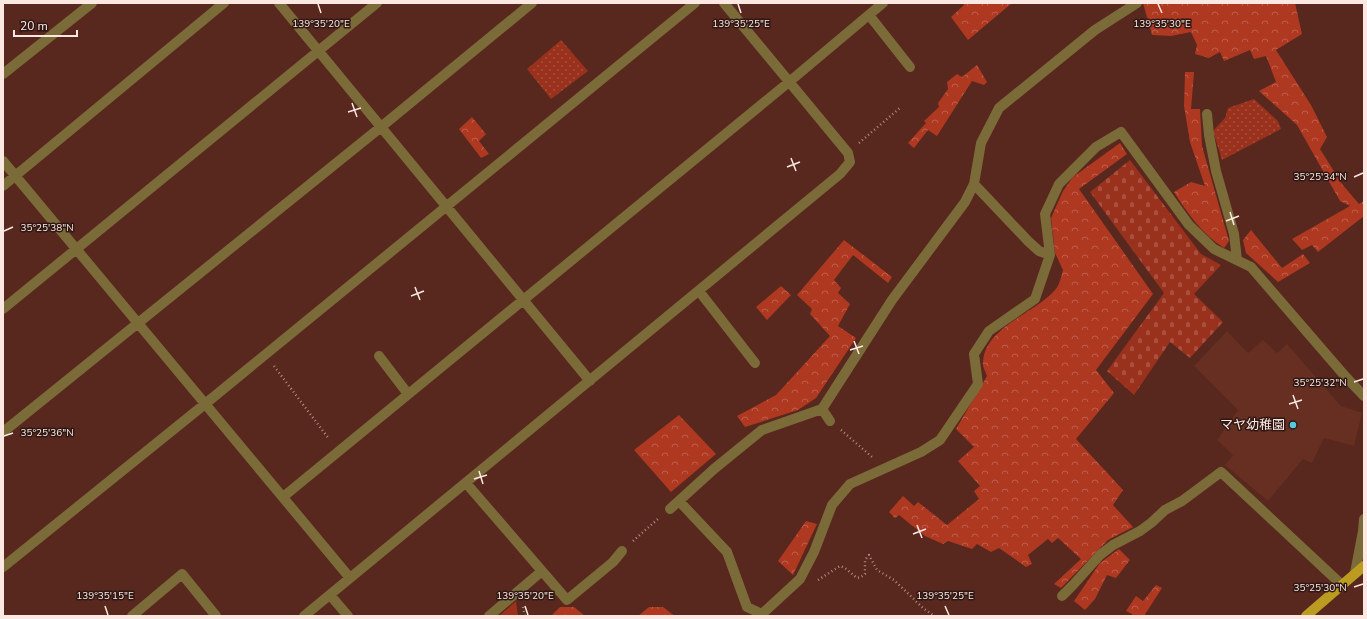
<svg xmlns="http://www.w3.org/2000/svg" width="1367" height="619" viewBox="0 0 1367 619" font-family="'Nunito Sans','Noto Sans JP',sans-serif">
	<defs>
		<pattern id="grass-dots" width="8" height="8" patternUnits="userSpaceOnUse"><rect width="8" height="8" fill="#99311d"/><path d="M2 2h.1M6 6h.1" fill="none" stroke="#a84f3e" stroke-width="1.8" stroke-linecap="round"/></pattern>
		<pattern id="forest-crowns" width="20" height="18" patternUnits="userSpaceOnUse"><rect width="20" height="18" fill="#af3821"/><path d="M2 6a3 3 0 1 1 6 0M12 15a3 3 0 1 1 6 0" fill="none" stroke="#bf5e4c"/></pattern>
		<pattern id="cemetery-stones" width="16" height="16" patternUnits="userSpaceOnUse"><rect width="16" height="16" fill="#99311d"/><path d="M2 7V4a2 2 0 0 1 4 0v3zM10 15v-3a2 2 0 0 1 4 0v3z" fill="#a84f3e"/></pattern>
	</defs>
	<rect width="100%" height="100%" fill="#58271d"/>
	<path fill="#672e22" d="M 1227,331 L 1248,353 L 1263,340 L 1277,353 L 1287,344 L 1341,406 L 1362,413 L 1354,446 L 1324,438 L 1312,463 L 1303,459 L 1268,501 L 1225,465 L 1233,455 L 1217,440 L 1238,410 L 1194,366 Z"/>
	<path fill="url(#grass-dots)" d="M 561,40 L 588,71 L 551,99 L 527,69 Z
		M 1254,99 L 1278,121 L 1281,129 L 1222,160 L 1213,131 L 1225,118 L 1228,108 Z"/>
	<path fill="url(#forest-crowns)" d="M 963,3 L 1012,3 L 968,40 L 951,17 L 964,5 Z
		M 1143,3 L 1295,3 L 1302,34 L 1276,50 L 1311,105 L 1327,137 L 1320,149 L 1342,184 L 1359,204 L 1364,201 L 1364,216 L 1318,252 L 1312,245 L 1302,250 L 1292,239 L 1350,206 L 1340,201 L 1297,125 L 1259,91 L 1276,82 L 1266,56 L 1254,59 L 1250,50 L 1224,61 L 1220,52 L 1209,58 L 1195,54 L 1197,45 L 1191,32 L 1171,36 L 1152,35 Z
		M 977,65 L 987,82 L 984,85 L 972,81 L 937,136 L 928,130 L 914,148 L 908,143 L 926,123 L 924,121 L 939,107 L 938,103 L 948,89 L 947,82 L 957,74 L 962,77 Z
		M 1185,72 L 1194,72 L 1191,109 L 1200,109 L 1202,146 L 1229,241 L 1224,248 C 1202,234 1188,214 1174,192 L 1191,182 L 1205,186 L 1190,142 L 1184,106 Z
		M 472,117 L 486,134 L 479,141 L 489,154 L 481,158 L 459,129 Z
		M 1120,143 L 1127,154 L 1079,189 L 1153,294 L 1096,370 L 1114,393 L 1076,439 L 1123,490 L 1113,505 L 1133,527 L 1108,540 L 1061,588 L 1054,584 L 1081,559 L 1058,538 L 1052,543 L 1048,539 L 1028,555 L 1032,564 L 1026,567 L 999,548 L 991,552 L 977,544 L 972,549 L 948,541 L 943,544 L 925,536 L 899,515 L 895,518 L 889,512 L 903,496 L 914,506 L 918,502 L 947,525 L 979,499 L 974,491 L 980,486 L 958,461 L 974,447 L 956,429 L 987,376 C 986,372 982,366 983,362 C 985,327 1034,314 1055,290 C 1060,285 1061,276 1063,270 L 1055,253 L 1051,218 L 1063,191 L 1073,177 Z
		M 1251,230 L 1282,268 L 1303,254 L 1310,263 L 1278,282 L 1246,253 L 1243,240 Z
		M 844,240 L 892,277 L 888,283 L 853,255 L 834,280 L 841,288 L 838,293 L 850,304 L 838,326 L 856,338 L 816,398 L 798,410 L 745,427 L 737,416 L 776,395 L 830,336 L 810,314 L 812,309 L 797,295 Z
		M 781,286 L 791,295 L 767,320 L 756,307 Z
		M 679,415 L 716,454 L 671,492 L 634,450 Z
		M 806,521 L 817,524 L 793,575 L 778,561 Z
		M 1119,549 L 1130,560 L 1116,578 L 1107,575 L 1095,599 L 1085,610 L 1074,601 L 1100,563 Z
		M 1156,585 L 1162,588 L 1144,616 L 1132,616 L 1132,614 L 1126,611 L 1136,596 L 1143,601 Z
		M 560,607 L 574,607 L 585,616 L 551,616 Z
		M 649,607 L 663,607 L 675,616 L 638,616 Z"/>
	<path fill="url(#cemetery-stones)" d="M 1130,160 L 1201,254 L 1221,265 L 1194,294 L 1223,322 L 1190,358 L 1170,342 L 1134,395 L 1107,371 L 1164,293 L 1090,192 Z"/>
	<path fill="#99311d" d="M 516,601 L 518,616 L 499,616 Z"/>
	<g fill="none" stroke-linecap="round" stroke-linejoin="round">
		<path stroke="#ae8d85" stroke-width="2.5" stroke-dasharray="1 3" stroke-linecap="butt" d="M 859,143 L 901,107
			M 274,366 L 329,439
			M 841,430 L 872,457
			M 633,541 L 659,518
			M 818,580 L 840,566 L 845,568 L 857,578 L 861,577 L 865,574 L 865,560 L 869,555 L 877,570 L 894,580 L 923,608 L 934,616
			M 523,607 L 525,616"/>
		<path stroke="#7a6b39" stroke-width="10" d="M 279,3 L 590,381
			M 869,15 L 910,67
			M 3,74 L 92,3
			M 1207,114 L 1209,135 L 1216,171 L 1234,234 L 1237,260
			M 3,161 L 350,578
			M 974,184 L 1028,241 L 1039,251 L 1050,255
			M 3,186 L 224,3
			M 699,291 L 755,363
			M 3,309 L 377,3
			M 379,356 L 408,394
			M 822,409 L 830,421
			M 3,432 L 381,127 L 532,3
			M 466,483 L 567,600 L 613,562 L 622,551
			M 283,497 L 789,82 L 883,3
			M 679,501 L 727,552 L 747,607 L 762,614 L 800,579 L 814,552 L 832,505 L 850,484 L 921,452 L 940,440 L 978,384 L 974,354 L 989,331 L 1035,299 L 1050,255 L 1045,214 L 1059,184 L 1096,147 L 1121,132 L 1189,225 L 1214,249 L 1251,267 L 1345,376 L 1364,396
			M 670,509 L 714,469 L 762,430 L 822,409 L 892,300 L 965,202 L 974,184 L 981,143 L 999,108 L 1095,30 L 1137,3
			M 3,567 L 205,404 L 695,3
			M 1355,573 L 1363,531 L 1364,519
			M 330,595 L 348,616
			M 1062,596 L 1073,585 L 1100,555 L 1113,545 L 1140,531 L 1151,523 L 1165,510 L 1182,501 L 1221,472 L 1342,585
			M 132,616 L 182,574 L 216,616
			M 304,616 L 840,174 L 850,162 L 848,153 L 724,3
			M 489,616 L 542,571"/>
		<path stroke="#bc9c20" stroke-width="10" d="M 1306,616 L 1364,566"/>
	</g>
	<path fill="none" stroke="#fce8e3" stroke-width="1.5" d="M 318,4 L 321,13M 738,4 L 741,13M 1158,4 L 1162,13M 352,103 L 357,117M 348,112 L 361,108M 791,158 L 796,171M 787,167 L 800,162M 1354,177 L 1363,173M 1230,212 L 1234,225M 1226,221 L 1239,216M 4,231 L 13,227M 415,287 L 420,300M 411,296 L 424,291M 854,341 L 859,354M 850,350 L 863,346M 1354,382 L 1363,379M 1293,395 L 1298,409M 1289,404 L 1302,400M 4,436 L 13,433M 479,471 L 483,484M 474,479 L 487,475M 917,525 L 922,538M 913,534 L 926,529M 1354,587 L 1363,584M 105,606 L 108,615M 525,606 L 528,615M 945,606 L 949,615"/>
	<circle fill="#56c9e0" stroke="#2f1813" stroke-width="1.5" cx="1293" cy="425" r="4"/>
	<g text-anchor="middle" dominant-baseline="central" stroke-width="3" stroke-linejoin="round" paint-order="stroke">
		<g font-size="13" fill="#fce8e3" stroke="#2f1813" text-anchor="end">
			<text x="1285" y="425">マヤ幼稚園</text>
		</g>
	</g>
	<g font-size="10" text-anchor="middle" fill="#fce8e3" stroke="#2f1813" stroke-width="3" stroke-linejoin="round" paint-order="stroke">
		<text x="321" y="27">139°35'20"E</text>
		<text x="741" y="27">139°35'25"E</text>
		<text x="1162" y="27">139°35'30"E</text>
		<text x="1320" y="180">35°25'34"N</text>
		<text x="47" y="231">35°25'38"N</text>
		<text x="1320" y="386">35°25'32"N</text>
		<text x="47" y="436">35°25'36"N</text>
		<text x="1320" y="591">35°25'30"N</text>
		<text x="105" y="599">139°35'15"E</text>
		<text x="525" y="599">139°35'20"E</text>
		<text x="945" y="599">139°35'25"E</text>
	</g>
	<rect width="1367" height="619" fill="none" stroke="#fce8e3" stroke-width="8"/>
	<path d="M14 30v6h63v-6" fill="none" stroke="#fce8e3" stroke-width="2"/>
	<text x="20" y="30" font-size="12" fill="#fce8e3" stroke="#2f1813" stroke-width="3" paint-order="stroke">20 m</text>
</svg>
